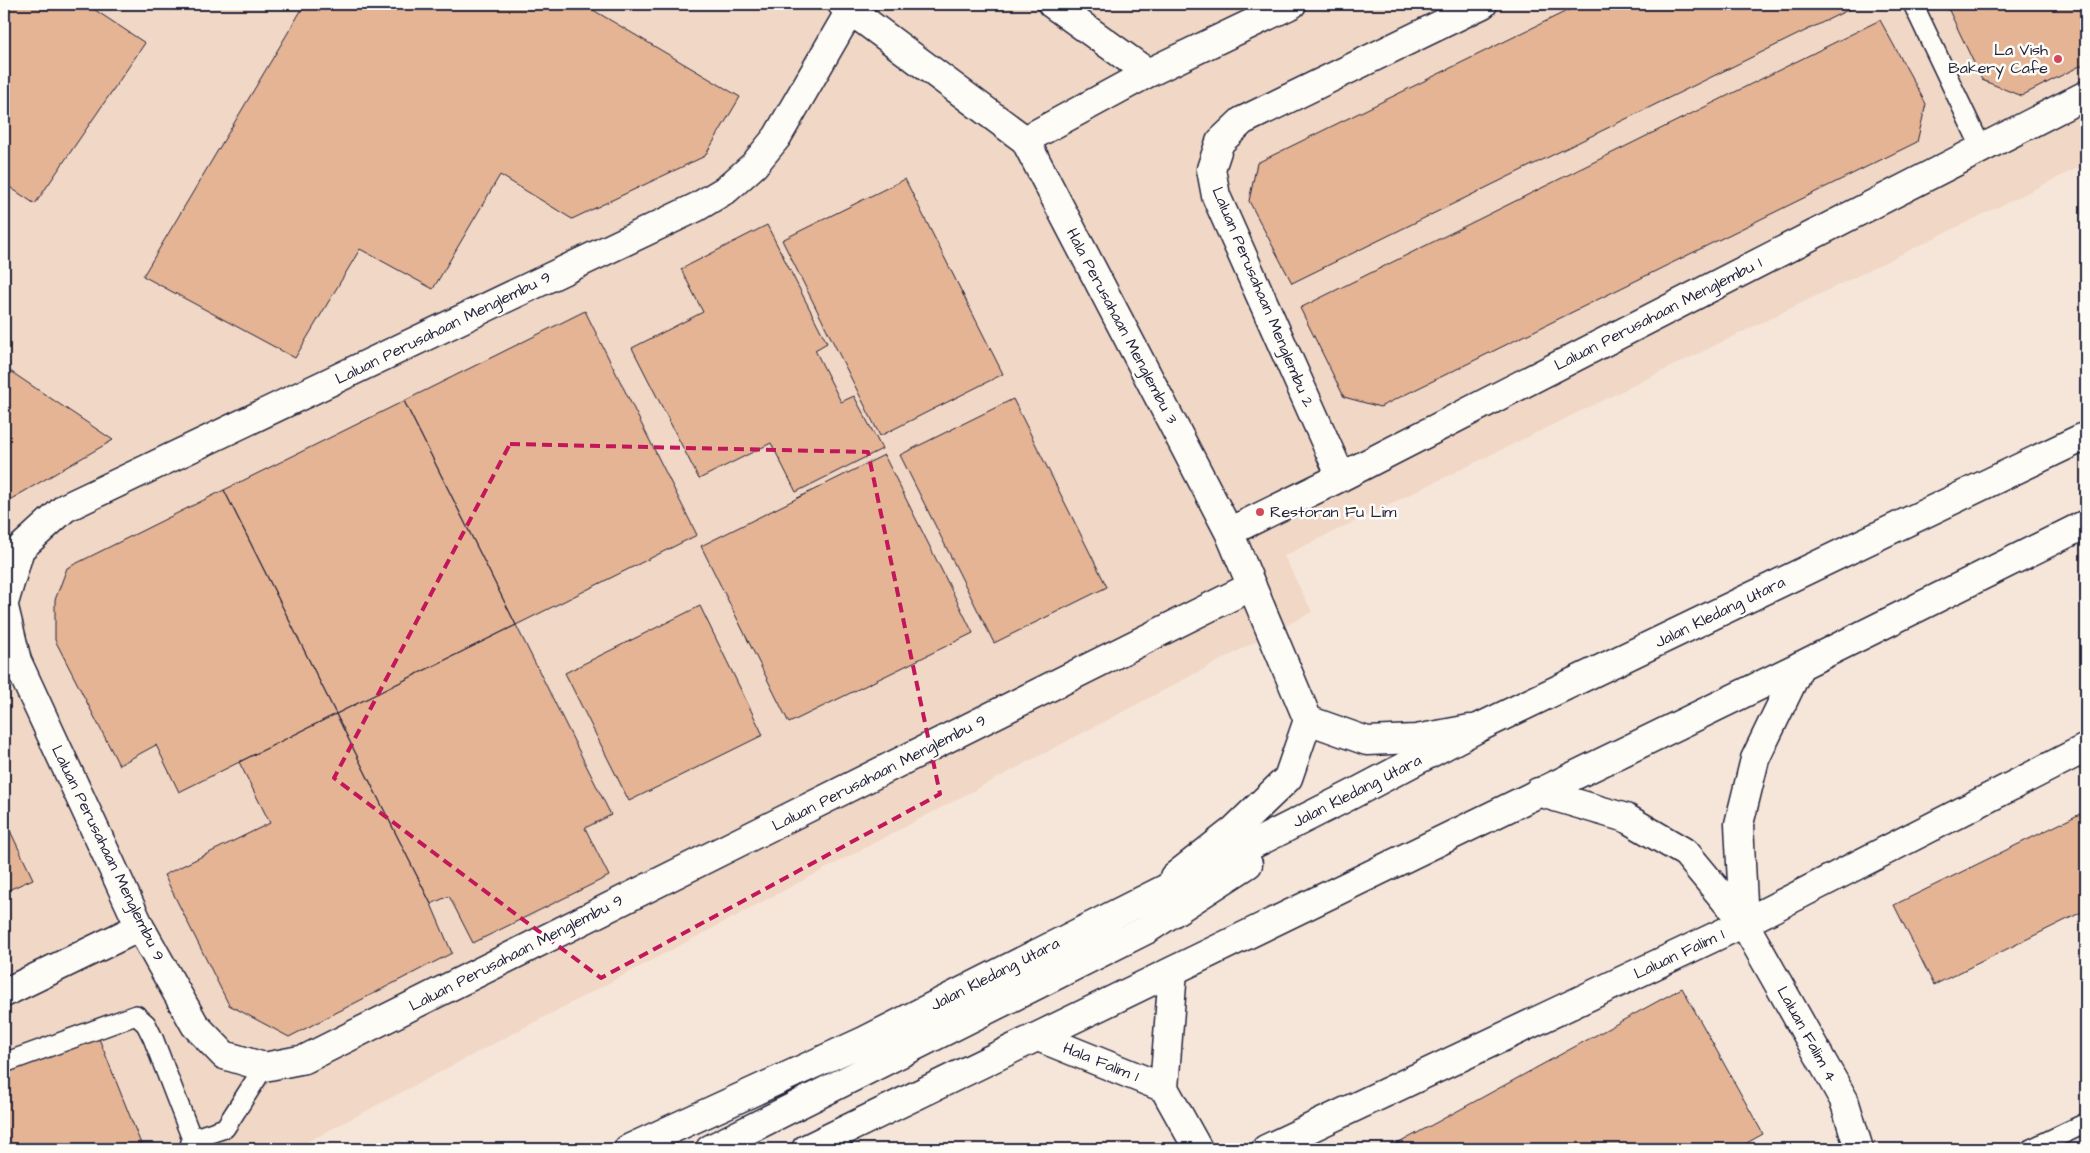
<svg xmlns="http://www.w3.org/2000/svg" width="2090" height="1153" viewBox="0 0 2090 1153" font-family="'Architects Daughter',sans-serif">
	<rect width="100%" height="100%" fill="#f6e6da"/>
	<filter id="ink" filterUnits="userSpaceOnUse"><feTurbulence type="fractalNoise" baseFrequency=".02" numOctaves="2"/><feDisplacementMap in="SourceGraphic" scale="10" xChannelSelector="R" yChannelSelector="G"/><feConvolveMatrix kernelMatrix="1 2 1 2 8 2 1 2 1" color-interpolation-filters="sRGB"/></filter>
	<g filter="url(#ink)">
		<path fill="#f1d7c5" d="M 4,4 L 2086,4 L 2086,164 L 1284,556 L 1312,612 L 294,1149 L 4,1149 Z"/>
		<path fill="#e4b495" stroke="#22223b" d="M 4,4 L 86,4 L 145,43 L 35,204 L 5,184 L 4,186 Z
			M 305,4 L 583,4 L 740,97 L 705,156 L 572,219 L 500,175 L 433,289 L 360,249 L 295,358 L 143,276 Z
			M 1581,4 L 1860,4 L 1292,283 L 1249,201 L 1257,163 Z
			M 1946,4 L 2086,4 L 2086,63 L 2021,96 L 1982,80 Z
			M 1880,20 L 1926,104 L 1917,142 L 1380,407 L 1344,397 L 1300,308 Z
			M 905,179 L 1003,374 L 880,436 L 782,240 Z
			M 767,225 L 827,343 L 815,350 L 841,402 L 854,396 L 882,449 L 796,492 L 771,443 L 699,479 L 632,348 L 703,312 L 681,269 Z
			M 585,311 L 697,535 L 516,625 L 404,401 Z
			M 4,367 L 113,440 L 6,502 L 4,505 Z
			M 1013,399 L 1107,587 L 994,643 L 900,455 Z
			M 404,401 L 516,625 L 336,714 L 224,490 Z
			M 884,455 L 973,633 L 789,723 L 701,546 Z
			M 224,490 L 336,714 L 179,792 L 156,745 L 119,765 L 55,640 L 55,600 L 67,568 Z
			M 700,606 L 763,735 L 629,801 L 565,673 Z
			M 516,625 L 611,815 L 585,828 L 609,876 L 473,943 L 449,896 L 431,904 L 336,714 Z
			M 336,714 L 431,904 L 452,953 L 289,1037 L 229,1005 L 164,875 L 270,823 L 239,762 Z
			M 2086,811 L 2086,910 L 1934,985 L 1894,905 Z
			M 4,818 L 33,879 L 4,892 Z
			M 1682,988 L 1763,1134 L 1736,1149 L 1388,1149 Z
			M 98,1036 L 143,1149 L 4,1149 L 4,1073 Z"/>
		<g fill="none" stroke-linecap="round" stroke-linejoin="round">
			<defs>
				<path id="service" d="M 1913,4 L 1981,147
					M 4,1063 L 136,1015 L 146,1024 L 153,1038 L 192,1139 L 189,1149
					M 192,1139 L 225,1128 L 264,1067
					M 2031,1149 L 2086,1123"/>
				<path id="minor" d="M 842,4 L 1025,140 L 1229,532 L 1308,720
					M 1052,4 L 1148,73
					M 1025,140 L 1148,73 L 1292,4
					M 1341,477 L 1216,196 L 1211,169 L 1220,142 L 1242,121 L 1483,4
					M 1229,532 L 1341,477 L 2086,95
					M 4,603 L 20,549 L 65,508 L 697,207 L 727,189 L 754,165 L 777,137 L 851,9
					M 4,607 L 17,661 L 140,927 L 195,1025 L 224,1055 L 264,1067 L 305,1059 L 1252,586
					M 1308,720 L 1367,741 L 1416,739 L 1470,729
					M 1538,792 L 1626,818 L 1686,853 L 1744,923 L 1844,1100 L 1859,1149
					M 1174,877 L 1234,830 L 1288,778 L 1308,720
					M 1744,923 L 1739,824 L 1755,759 L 1800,666
					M 1173,971 L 1164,1088 L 1198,1149
					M 4,993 L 140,927
					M 1038,1037 L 1164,1088
					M 1266,1149 L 1744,923 L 2086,748"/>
				<path id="secondary" d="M 628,1149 L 864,1041 L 1351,795 L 1480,727 L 2086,436
					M 710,1149 L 1146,930 L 1248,864
					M 806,1149 L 1800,666 L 2086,524"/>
			</defs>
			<use href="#service" stroke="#22223b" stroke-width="22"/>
			<use href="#minor" stroke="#22223b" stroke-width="31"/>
			<use href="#secondary" stroke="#22223b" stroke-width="31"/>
			<use href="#service" stroke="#fdfcf7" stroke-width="19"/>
			<use href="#minor" stroke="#fdfcf7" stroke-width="28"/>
			<use href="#secondary" stroke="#fdfcf7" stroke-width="28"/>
		</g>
	</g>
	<path fill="none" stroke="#c2185b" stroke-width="4" stroke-dasharray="10 6" stroke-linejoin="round" d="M 510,444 L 868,452 L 940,794 L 601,978 L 334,778 Z"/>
	<g fill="#d1495b" stroke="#fdfcf7" stroke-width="2">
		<circle cx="2058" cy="59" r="5"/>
		<circle cx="1260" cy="512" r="5"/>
	</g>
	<g text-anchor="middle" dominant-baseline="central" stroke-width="5" stroke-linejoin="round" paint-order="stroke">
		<g font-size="16" fill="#22223b" stroke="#fdfcf7" text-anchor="end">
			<text x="2048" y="50">La Vish<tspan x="2048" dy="18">Bakery Cafe</tspan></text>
			<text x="1270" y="512" text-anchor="start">Restoran Fu Lim</text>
		</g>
		<g font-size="16" fill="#22223b" stroke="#fdfcf7">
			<text transform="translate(1263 297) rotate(67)">Laluan Perusahaan Menglembu 2</text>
			<text transform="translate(1658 314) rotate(-27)">Laluan Perusahaan Menglembu 1</text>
			<text transform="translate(1122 326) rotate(62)">Hala Perusahaan Menglembu 3</text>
			<text transform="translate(443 328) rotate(-26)">Laluan Perusahaan Menglembu 9</text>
			<text transform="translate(1720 612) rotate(-26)">Jalan Kledang Utara</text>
			<text transform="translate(879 773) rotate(-27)">Laluan Perusahaan Menglembu 9</text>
			<text transform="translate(1357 791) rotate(-27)">Jalan Kledang Utara</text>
			<text transform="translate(108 853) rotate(64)">Laluan Perusahaan Menglembu 9</text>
			<text transform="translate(516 953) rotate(-27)">Laluan Perusahaan Menglembu 9</text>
			<text transform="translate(1679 954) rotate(-25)">Laluan Falim 1</text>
			<text transform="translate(995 974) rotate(-27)">Jalan Kledang Utara</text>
			<text transform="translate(1807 1034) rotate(61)">Laluan Falim 4</text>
			<text transform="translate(1101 1062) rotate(22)">Hala Falim 1</text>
		</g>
	</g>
	<rect width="2090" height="1153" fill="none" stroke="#fdfcf7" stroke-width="20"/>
	<rect x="10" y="10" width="2070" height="1133" fill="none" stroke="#22223b" stroke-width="2" filter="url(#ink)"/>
</svg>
